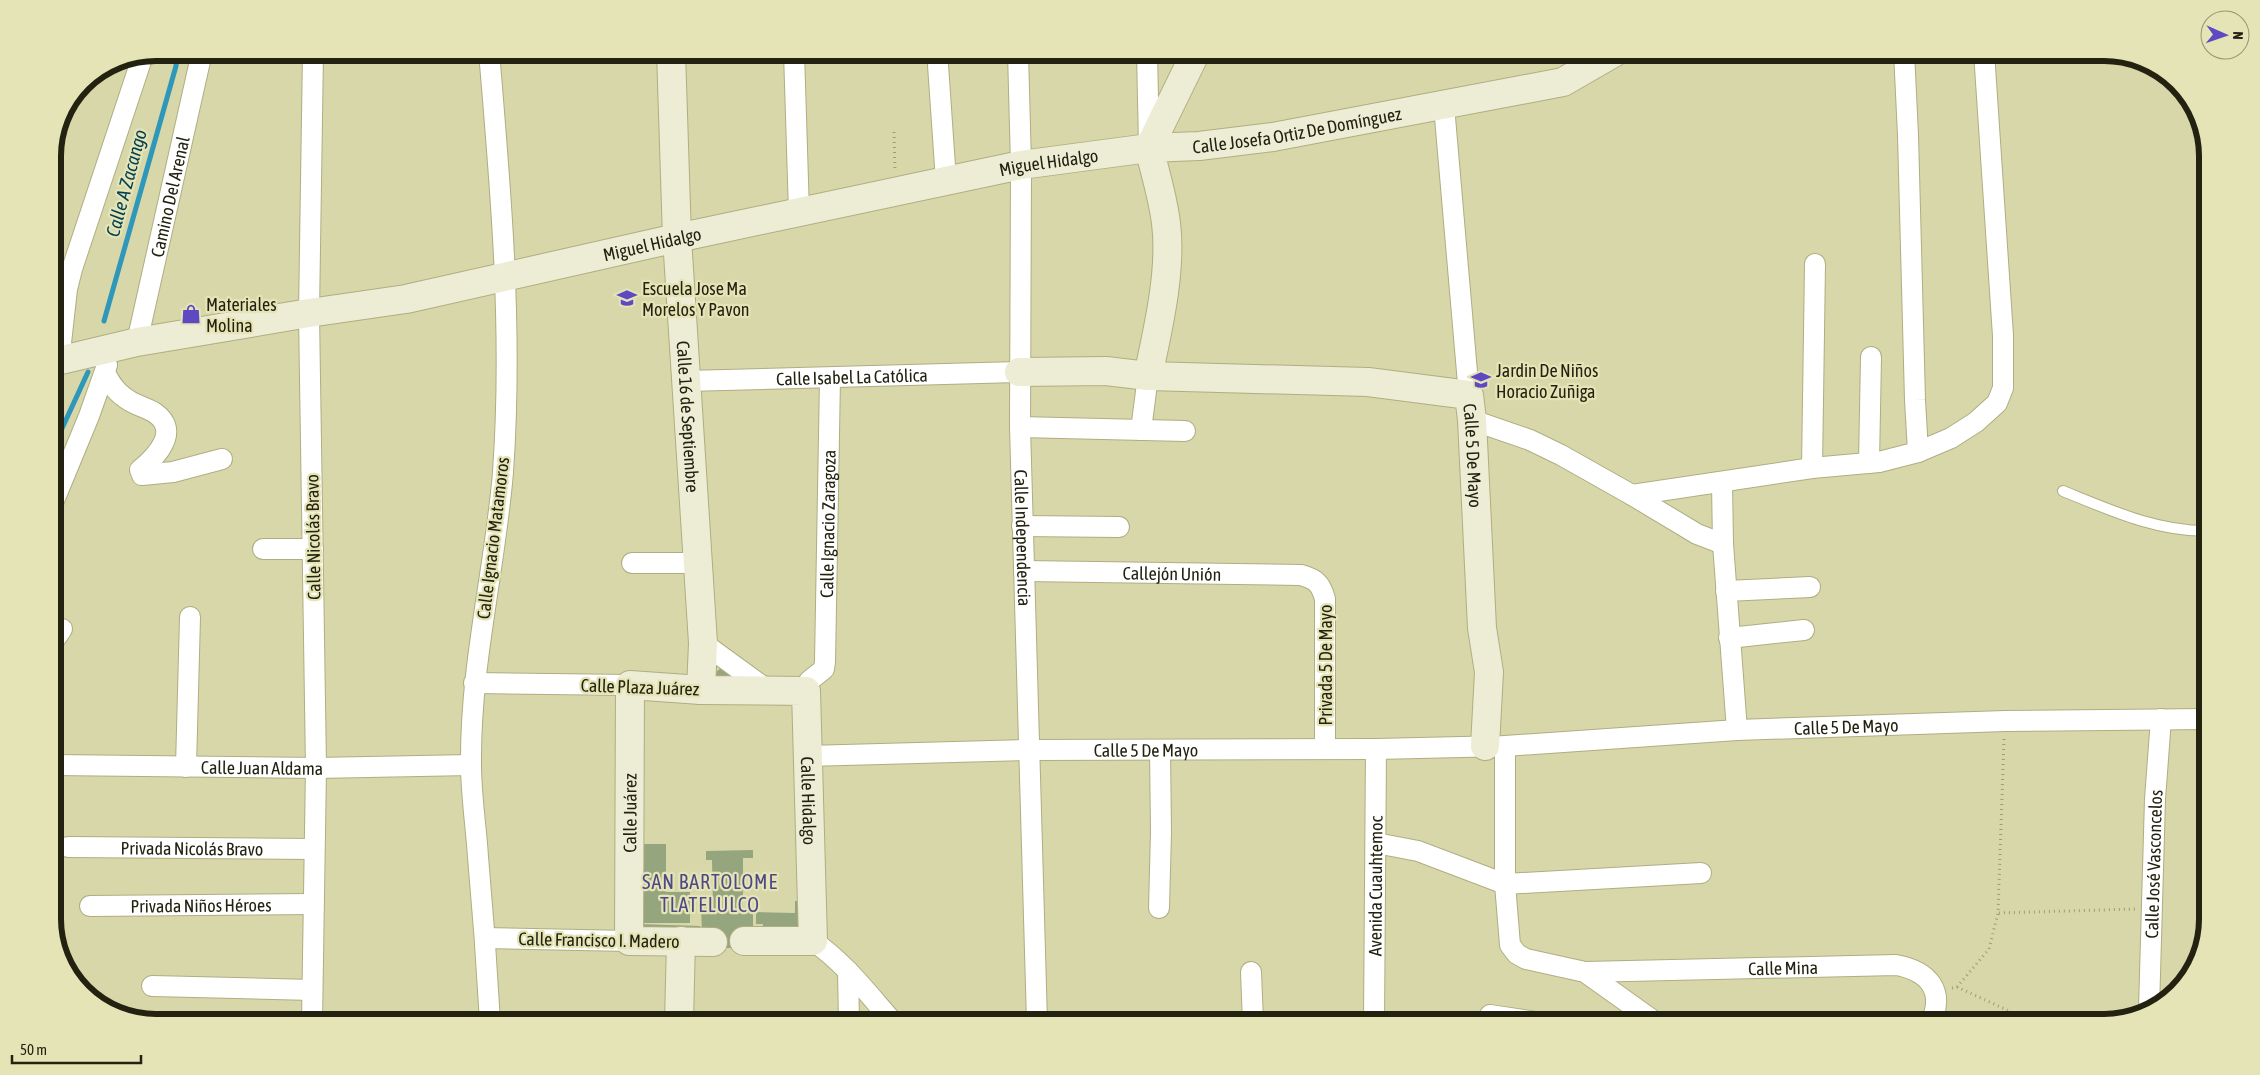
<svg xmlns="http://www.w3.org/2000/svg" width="2260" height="1075" viewBox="0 0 2260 1075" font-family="'Asap Condensed',sans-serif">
	<rect width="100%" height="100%" fill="#d8d7aa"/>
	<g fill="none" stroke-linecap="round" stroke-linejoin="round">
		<path stroke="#2f97ba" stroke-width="5" d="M 104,321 L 176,66 L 177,52
			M 53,448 L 88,372"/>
	</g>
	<path fill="#95a57d" d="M 723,667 L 735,671 L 728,688 L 715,678 L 717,671 Z
		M 643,844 L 666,844 L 666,892 L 690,892 L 690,923 L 642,923 Z
		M 753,850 L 753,858 L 743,858 L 743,910 L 753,910 L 753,933 L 744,948 L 713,948 L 702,933 L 701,907 L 713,907 L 712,860 L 706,860 L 706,851 Z
		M 795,901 L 809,901 L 808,939 L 762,938 L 763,924 L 756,924 L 756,912 L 795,913 Z
		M 637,924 L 700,926 L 700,935 L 637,934 Z"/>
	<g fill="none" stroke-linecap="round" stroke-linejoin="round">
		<defs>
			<path id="lane" d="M 2063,491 C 2110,510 2155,531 2207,531"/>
			<g id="street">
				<path d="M 489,52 C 501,192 513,332 503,472 C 495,570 470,665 471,764 C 471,795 476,826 478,857 C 483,912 487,967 490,1022"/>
				<path d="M 794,52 L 799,213"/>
				<path id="s1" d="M 1018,52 L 1021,165 L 1020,427 L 1037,1022"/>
				<path d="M 1147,52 L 1149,146"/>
				<path d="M 938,65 L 946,181"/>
				<path d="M 1444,106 L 1469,395"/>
				<path id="s2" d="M 137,342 L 202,52"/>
				<path d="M 59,361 L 67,289 L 72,269 L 143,55"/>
				<path d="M 105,373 C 110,382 115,391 124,397 C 133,405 146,407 155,413 C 181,431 156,457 140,470 L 142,475 L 173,472 L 222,459"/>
				<path id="s3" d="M 686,381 L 1019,372"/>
				<path d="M 1472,420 L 1530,440 L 1561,455 L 1632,495 L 1812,468 L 1879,462 L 1918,452 L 1915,400 L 1908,135 L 1904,52"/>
				<path d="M 1020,427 L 1185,431"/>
				<path d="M 1141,430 L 1148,376"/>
				<path d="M 1918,452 L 1951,438 L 1976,422 L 1997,403 L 2003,388 L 2003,336 L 1984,52"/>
				<path d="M 1869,463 L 1871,357"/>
				<path d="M 1812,468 L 1815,264"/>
				<path d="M 1722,483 L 1723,544 L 1737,730"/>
				<path d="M 1632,495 L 1697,534 L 1723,544"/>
				<path d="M 53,503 L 89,416 L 107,365"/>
				<path d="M 1022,526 L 1119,527"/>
				<path d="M 263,549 L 313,549"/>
				<path d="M 632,563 L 696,563"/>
				<path id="s4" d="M 1024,571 L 1301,575 C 1316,579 1321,584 1325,599 L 1325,749"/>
				<path d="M 1726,591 L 1810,587"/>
				<path d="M 1729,638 L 1804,630"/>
				<path d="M 53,642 L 62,629"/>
				<path d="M 703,643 L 769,691"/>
				<path d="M 474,683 L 630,685"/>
				<path id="s5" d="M 806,691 L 809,681 L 824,669 L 825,662 L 830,378"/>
				<path d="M 1505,746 L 1505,884 L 1510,945 L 1517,954 L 1526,959 L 1585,972 L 1655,1022"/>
				<path id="s6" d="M 807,756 L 1029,750 L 1376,749 L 1505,746 L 1737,730 L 2005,721 L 2207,719"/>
				<path id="s7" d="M 53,765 L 316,768 L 471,765"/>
				<path d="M 186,767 L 190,617"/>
				<path d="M 1376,843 L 1418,851 L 1505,884 L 1701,873"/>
				<path id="s8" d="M 68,847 L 314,849"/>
				<path id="s9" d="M 90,906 L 313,904"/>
				<path d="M 1159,908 L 1161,832 L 1160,751"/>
				<path d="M 485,938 L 629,941"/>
				<path d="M 813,941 C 845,963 868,994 893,1022"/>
				<path d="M 848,971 L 849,1022"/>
				<path d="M 1251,972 L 1253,1022"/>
				<path id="s10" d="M 1585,972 L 1896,965 C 1929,971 1945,991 1931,1022"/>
				<path d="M 152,986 L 312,990"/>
				<path id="s11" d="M 2149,1009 L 2155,799 L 2161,719"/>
				<path d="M 1490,1015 L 1536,1022"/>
				<path d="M 312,1022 L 316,768 L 309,313 L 313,52"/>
				<path id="s12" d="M 1374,1022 L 1376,749"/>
			</g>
			<g id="secondary">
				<path id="s13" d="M 671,52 L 677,238 L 703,643 L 701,690"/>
				<path id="s14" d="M 53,362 L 137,342 L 309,313 L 406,299 L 677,238 L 1021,165 L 1149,148 L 1196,52"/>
				<path id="s15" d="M 1019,372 L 1106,371 L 1148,376 L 1368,382 L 1469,395 L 1472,420 L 1482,628 L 1489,672 L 1485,746"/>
				<path id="s16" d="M 1148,376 C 1158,329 1172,270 1166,223 C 1163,198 1155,172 1149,148 L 1199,146 L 1273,137 L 1563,82 L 1615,52"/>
				<path id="s17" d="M 713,942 L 629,941 L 630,685 L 701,690 L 806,691 L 813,941 L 744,941"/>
				<path d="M 679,1022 L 681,941"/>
			</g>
		</defs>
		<use href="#lane" stroke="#afae82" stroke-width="12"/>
		<use href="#street" stroke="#afae82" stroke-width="22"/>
		<use href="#secondary" stroke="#afae82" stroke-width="30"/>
		<path stroke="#9d9c78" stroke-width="3" stroke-dasharray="1 4" stroke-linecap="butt" d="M 894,132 L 895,171
			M 2004,739 L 1998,913 L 2135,909
			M 1957,987 L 2033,1022
			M 1952,988 L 1957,987 L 1989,949 L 1998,913
			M 1608,1022 L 1614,1015"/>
		<use href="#lane" stroke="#fff" stroke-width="10"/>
		<use href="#street" stroke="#fff" stroke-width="20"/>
		<use href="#secondary" stroke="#edecd4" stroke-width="28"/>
	</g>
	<defs>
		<symbol id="school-bare" viewBox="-9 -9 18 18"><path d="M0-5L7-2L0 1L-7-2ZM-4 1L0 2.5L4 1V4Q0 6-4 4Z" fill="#5e49c2" stroke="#e5e4b6" stroke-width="2.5" paint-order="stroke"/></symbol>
		<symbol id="shop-bare" viewBox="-9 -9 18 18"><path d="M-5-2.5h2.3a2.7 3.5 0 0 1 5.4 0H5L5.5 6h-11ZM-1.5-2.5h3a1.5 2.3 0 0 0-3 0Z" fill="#5e49c2" stroke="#e5e4b6" stroke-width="2.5" paint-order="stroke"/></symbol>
	</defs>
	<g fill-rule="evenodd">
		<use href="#school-bare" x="613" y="284" width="28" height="28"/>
		<use href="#shop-bare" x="177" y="300" width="28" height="28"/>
		<use href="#school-bare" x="1467" y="366" width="28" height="28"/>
	</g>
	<g text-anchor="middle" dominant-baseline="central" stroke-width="4.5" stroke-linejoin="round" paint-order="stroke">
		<g font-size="18" fill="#232211" stroke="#e5e4b6">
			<text stroke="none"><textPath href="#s16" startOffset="381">Calle Josefa Ortiz De Domínguez</textPath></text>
			<text stroke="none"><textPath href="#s14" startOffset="1016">Miguel Hidalgo</textPath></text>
			<text stroke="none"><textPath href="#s2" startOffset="149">Camino Del Arenal</textPath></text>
			<text stroke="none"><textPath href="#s14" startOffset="611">Miguel Hidalgo</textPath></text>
			<text stroke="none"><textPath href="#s3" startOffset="166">Calle Isabel La Católica</textPath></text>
			<text stroke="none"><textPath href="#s13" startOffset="365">Calle 16 de Septiembre</textPath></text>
			<text stroke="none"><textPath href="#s15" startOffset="512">Calle 5 De Mayo</textPath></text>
			<text stroke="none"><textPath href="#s5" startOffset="175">Calle Ignacio Zaragoza</textPath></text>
			<text transform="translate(313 537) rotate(-91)">Calle Nicolás Bravo</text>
			<text transform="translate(493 538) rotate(-83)">Calle Ignacio Matamoros</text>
			<text stroke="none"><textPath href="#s1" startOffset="486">Calle Independencia</textPath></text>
			<text stroke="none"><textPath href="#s4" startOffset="148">Callejón Unión</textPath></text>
			<text transform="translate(1325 665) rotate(-90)">Privada 5 De Mayo</text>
			<text transform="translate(640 687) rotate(2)">Calle Plaza Juárez</text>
			<text stroke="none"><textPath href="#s6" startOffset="1040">Calle 5 De Mayo</textPath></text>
			<text stroke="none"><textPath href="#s6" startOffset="339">Calle 5 De Mayo</textPath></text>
			<text stroke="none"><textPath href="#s7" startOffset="209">Calle Juan Aldama</textPath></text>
			<text stroke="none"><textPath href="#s17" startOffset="626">Calle Hidalgo</textPath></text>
			<text stroke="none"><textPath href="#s17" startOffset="212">Calle Juárez</textPath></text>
			<text stroke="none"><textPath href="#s8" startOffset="124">Privada Nicolás Bravo</textPath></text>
			<text stroke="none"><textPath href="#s11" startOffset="145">Calle José Vasconcelos</textPath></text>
			<text stroke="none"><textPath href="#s12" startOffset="136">Avenida Cuauhtemoc</textPath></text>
			<text stroke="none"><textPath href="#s9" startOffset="111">Privada Niños Héroes</textPath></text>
			<text transform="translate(599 940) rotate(1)">Calle Francisco I. Madero</text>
			<text stroke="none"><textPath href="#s10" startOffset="198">Calle Mina</textPath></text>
		</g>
		<g font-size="18" fill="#232211" stroke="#e5e4b6" text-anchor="start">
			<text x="642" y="288">Escuela Jose Ma<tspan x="642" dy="21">Morelos Y Pavon</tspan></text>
			<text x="206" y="304">Materiales<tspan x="206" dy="21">Molina</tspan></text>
			<text x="1496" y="370">Jardin De Niños<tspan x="1496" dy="21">Horacio Zuñiga</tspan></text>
		</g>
		<g font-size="19" font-style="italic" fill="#013f52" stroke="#e5e4b6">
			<text transform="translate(126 183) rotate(-75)">Calle A Zacango</text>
		</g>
		<g font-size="20" letter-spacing="1" fill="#4e4886" stroke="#e5e4b6">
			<text x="710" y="881">SAN BARTOLOME<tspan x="710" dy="23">TLATELULCO</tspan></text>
		</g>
	</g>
	<path d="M0 0H2260V1075H0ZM156 61H2104A95 95 0 0 1 2199 156V919A95 95 0 0 1 2104 1014H156A95 95 0 0 1 61 919V156A95 95 0 0 1 156 61Z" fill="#e5e4b6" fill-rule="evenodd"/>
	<path fill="none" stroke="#232211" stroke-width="6" d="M156 61H2104A95 95 0 0 1 2199 156V919A95 95 0 0 1 2104 1014H156A95 95 0 0 1 61 919V156A95 95 0 0 1 156 61Z"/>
	<g transform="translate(2225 35) rotate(92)"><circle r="24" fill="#e5e4b6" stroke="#979674"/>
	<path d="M0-4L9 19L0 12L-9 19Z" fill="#5e49c2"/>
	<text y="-8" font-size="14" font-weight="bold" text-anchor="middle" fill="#232211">N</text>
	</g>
	<path d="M12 1055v8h129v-8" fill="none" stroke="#232211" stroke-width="2.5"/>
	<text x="20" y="1055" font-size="15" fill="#232211" stroke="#e5e4b6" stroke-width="4" paint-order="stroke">50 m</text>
</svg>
